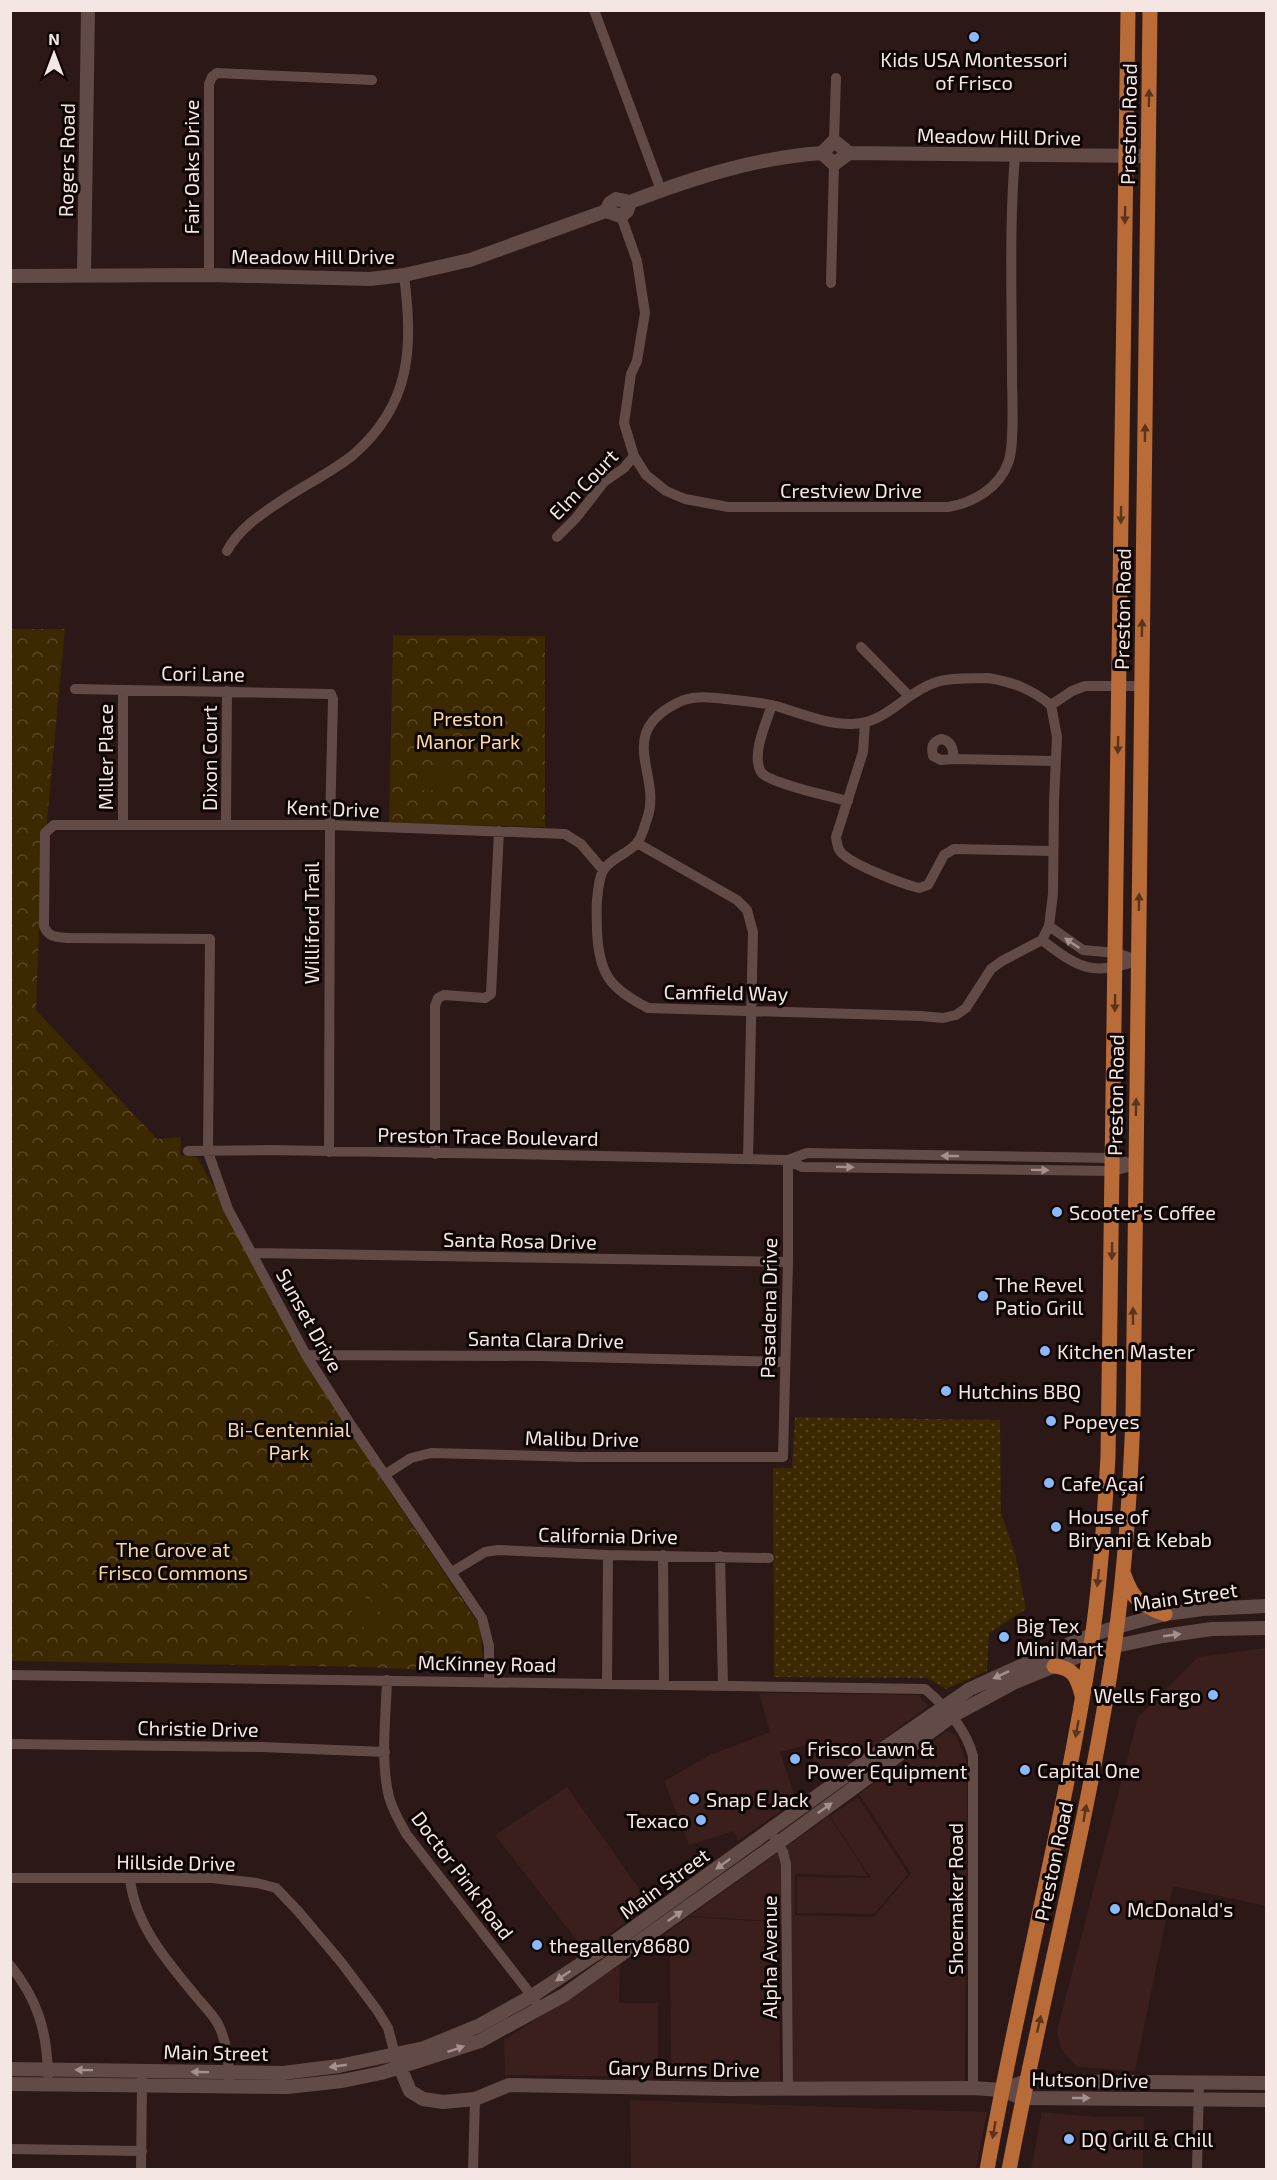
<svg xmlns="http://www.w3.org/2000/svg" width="1277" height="2180" viewBox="0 0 1277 2180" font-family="'Exo 2',sans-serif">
	<defs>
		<pattern id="grass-dots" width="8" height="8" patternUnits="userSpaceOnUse" patternTransform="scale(1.5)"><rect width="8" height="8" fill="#3c2801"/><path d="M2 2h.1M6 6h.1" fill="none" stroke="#594726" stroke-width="1.8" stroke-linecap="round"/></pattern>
		<pattern id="park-crowns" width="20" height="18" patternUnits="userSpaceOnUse" patternTransform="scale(1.5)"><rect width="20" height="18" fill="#3c2801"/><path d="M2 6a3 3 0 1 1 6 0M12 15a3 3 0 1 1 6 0" fill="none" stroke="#594726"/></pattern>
	</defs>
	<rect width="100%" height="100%" fill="#2c1816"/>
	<path fill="#3a1f1c" d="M 1266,1648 L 1266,1906 L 1173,1886 L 1135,2071 L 1077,2067 L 1061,2049 L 1057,2031 L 1138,1717 L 1198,1657 Z
		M 759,1693 L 919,1695 L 928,1706 L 824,1783 L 807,1745 L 780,1752 L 796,1800 L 738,1841 L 734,1831 L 689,1845 L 664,1781 L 710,1755 L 770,1732 Z
		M 947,1731 L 956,1735 L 967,1763 L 965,2081 L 792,2082 L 791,1925 L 771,1921 L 689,1916 L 829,1816 L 868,1876 L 795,1874 L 795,1915 L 874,1917 L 911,1873 L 859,1794 Z
		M 567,1787 L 650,1904 L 586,1952 L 495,1835 Z
		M 858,1797 L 908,1874 L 874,1914 L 797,1913 L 797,1877 L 871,1878 L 830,1816 Z
		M 688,1917 L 771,1922 L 779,1933 L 780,2082 L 671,2081 L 670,1950 L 665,1934 Z
		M 620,1965 L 619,2003 L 658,2003 L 658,2077 L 505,2075 L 504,2040 Z
		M 630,2100 L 987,2112 L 976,2169 L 631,2170 Z
		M 1042,2112 L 1095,2117 L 1144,2117 L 1143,2169 L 1031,2169 Z"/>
	<path fill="url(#grass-dots)" d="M 795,1417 L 1000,1420 L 1001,1513 L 1015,1553 L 1026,1609 L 989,1633 L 987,1671 L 946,1689 L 928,1678 L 774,1677 L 773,1468 L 792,1468 Z"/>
	<path fill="url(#park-crowns)" d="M 11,629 L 65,629 L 41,885 L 36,1010 L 157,1139 L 181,1137 L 180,1155 L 197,1157 L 385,1485 L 480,1626 L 484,1673 L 365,1667 L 11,1661 Z
		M 393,635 L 545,636 L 545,827 L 389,823 Z"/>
	<path fill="#3c2801" d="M 417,770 L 451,770 L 450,790 L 417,790 Z
		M 64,1320 L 73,1336 L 65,1340 L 57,1324 Z
		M 55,1326 L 63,1341 L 56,1345 L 47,1330 Z
		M 381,1582 L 405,1613 L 389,1623 L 366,1593 Z
		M 364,1596 L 384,1623 L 369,1634 L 349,1608 Z"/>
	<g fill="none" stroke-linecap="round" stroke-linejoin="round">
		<path stroke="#624a47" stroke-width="10" d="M 594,10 L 661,190
			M 834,141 L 836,78
			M 621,216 L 637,261 L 645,313 L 637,361 L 631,374 L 624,423 L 634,456 L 646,475 L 666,491 L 685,499 L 728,507 L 948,507 C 973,503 999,488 1008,463 C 1015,447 1012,395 1012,376 C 1012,302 1009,228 1015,155
			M 209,275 L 209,84 L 212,77 L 217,73 L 372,80
			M 831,283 L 834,164
			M 557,537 L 576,518 L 604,482 L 624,468 L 634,456
			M 227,551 C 239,528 263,513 284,499 C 306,484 332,472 353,455 C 412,404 413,347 404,275
			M 861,647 L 909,696
			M 988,678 C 1013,682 1031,689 1051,705 L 1057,737 L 1054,801 L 1053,894 L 1049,926 L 1042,940 L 1002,961 L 991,969 L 966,1008 L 956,1015 L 943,1018 L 921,1016 L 648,1008 C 610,988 599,975 597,931 C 597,920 596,910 597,900 C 598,891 599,876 604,869 C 612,858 627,854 636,844 C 642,838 644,827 647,819 C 663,775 614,735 677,703 C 692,695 710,697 726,699 C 742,701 760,702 776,706 C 799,713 826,724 850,724 C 885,725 904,693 934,683 C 951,677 971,679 988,678 Z
			M 75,689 L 331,694 L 333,699 L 330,825 L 329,1152
			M 123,690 L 123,825
			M 772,705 C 766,723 751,755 761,772 C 768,783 833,797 848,801
			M 1051,705 L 1072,691 L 1085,686 L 1141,686
			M 865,723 L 863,752 L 836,837 C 837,842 837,847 840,851 C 849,864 903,884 919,888 L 928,885 L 944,855 L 954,849 L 1053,851
			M 941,739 C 952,741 953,749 954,759 L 941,760 L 933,756 C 931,747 932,742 941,739 Z
			M 954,759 L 1055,761
			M 226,825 L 227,691
			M 637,843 L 737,900 L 747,910 L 753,932 L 748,1159
			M 1049,926 L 1083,950 L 1116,953 L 1138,960
			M 1042,940 C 1078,968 1093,977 1138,960
			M 188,1151 L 269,1150 L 510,1154 L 788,1160 L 807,1153 L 1113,1158 L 1135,1165
			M 435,1154 L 435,1006 L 438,998 L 444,995 L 485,998 L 491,994 L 499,831
			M 788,1160 L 802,1167 L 1113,1171 L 1135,1165
			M 252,1253 L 788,1262
			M 306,1355 L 539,1356 L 785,1362
			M 386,1474 L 411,1458 L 431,1453 L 580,1457 L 783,1457 L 788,1262 L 788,1160
			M 663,1555 L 664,1683
			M 720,1556 L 723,1685
			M 452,1572 L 485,1552 L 498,1550 L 608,1555 L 769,1558
			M 10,1675 L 925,1689 C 945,1706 966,1729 973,1756 L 973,2088
			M 387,1680 C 386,1717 380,1760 389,1797 C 393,1811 400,1823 407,1835 L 535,2000
			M 489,1681 L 489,1646 L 482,1618 L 349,1422 L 306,1355 L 228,1209 L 208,1152 L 210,939 L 69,938 C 58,937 48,938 44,926 L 45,833 L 54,825 L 330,825 L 565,834 L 581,844 L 603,870
			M 607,1683 L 608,1555
			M 10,1744 L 261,1747 L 385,1752
			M 775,1838 L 783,1852 L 786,1864 L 788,2088
			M 10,1878 L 211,1878 L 257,1883 L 276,1888 L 298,1911 L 341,1962 L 377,2010 L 388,2028 L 395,2055
			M 130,1879 C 135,1924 166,1960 195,1995 C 202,2004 212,2013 218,2024 C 226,2040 229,2060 229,2078
			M 10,1965 C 38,2000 47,2031 48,2075
			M 10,2149 L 142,2151
			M 141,2170 L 142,2080
			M 473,2170 L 475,2099
			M 1197,2170 L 1199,2083"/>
		<path stroke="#624a47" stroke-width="14" d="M 849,153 L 834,164 L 822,153 L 834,141 L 849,153 L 1148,156
			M 630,202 L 627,211 L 621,216 L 606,211 L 610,203 L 616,199 L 630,202 C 693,178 754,158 822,153
			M 84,275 L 88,10
			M 10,276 L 209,275 L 370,279 L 404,275 L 470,260 L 606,211
			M 397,2060 L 410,2091 L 423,2099 L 443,2102 L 475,2099 L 509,2085 L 728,2089 L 973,2088 L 1001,2090 L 1022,2098 L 1266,2100
			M 10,2069 L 283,2073 L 339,2066 L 424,2048 L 478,2026 L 532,1996 L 614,1942 L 880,1751 L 970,1689 L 1078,1640 L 1116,1627 L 1165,1614 L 1203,1609 L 1266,1606
			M 10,2084 L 287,2087 L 342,2081 L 381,2073 L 480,2041 L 564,1995 L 778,1843 L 952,1716 L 1013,1683 L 1091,1651 L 1163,1636 L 1212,1629 L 1266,1628
			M 1001,2090 L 1026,2081 L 1266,2083"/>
		<path stroke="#b96c38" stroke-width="15" d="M 1124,1575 C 1133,1601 1141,1605 1165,1614
			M 1054,1666 C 1074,1668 1077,1677 1082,1695
			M 987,2170 C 1018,1996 1063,1826 1090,1652 C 1100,1588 1104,1522 1108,1457 L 1128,10
			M 1009,2170 C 1042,1995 1088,1824 1114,1648 C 1125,1572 1130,1494 1133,1417 L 1150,10"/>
	</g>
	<defs><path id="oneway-solid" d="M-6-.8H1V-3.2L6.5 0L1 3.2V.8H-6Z" transform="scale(1.5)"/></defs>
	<g fill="#5b341c">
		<use href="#oneway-solid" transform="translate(1149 98) rotate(-89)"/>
		<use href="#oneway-solid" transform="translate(1125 215) rotate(91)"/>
		<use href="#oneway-solid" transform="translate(1145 433) rotate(-89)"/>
		<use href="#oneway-solid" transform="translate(1121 515) rotate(91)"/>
		<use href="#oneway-solid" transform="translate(1142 628) rotate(-89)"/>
		<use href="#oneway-solid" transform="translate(1118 745) rotate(91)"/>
		<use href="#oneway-solid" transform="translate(1139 902) rotate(-89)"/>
		<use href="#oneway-solid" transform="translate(1115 1003) rotate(91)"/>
		<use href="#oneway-solid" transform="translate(1136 1107) rotate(-89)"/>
		<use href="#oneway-solid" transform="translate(1112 1251) rotate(91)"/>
		<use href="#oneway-solid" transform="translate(1133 1316) rotate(-90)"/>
		<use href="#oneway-solid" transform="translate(1098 1578) rotate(96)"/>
		<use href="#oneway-solid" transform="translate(1077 1729) rotate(100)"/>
		<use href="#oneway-solid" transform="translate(1085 1813) rotate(-80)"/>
		<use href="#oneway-solid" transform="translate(1039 2024) rotate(-77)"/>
		<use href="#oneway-solid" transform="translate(994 2130) rotate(100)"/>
	</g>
	<g fill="#a4908e">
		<use href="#oneway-solid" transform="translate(1072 943) rotate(-146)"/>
		<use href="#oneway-solid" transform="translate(950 1156) rotate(-179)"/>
		<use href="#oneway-solid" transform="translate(845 1167) rotate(1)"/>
		<use href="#oneway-solid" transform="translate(1040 1170) rotate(1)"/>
		<use href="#oneway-solid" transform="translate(1172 1635) rotate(-8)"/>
		<use href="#oneway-solid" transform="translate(1001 1675) rotate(155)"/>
		<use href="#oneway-solid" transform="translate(825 1808) rotate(-36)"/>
		<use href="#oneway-solid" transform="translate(723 1864) rotate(144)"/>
		<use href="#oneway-solid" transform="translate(675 1916) rotate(-35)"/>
		<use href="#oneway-solid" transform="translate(563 1976) rotate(146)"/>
		<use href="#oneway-solid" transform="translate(456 2049) rotate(-19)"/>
		<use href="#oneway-solid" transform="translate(338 2066) rotate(172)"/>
		<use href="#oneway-solid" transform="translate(84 2070) rotate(-179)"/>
		<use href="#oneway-solid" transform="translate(200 2072) rotate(-179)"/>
		<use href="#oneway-solid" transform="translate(1081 2098)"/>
	</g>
	<g fill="#8cb9fc" stroke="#0e0605" stroke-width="2">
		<circle cx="974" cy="37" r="6"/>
		<circle cx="1057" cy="1212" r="6"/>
		<circle cx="983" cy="1296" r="6"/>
		<circle cx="1045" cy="1351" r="6"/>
		<circle cx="946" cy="1391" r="6"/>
		<circle cx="1051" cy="1421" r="6"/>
		<circle cx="1049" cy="1483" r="6"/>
		<circle cx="1056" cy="1527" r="6"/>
		<circle cx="1004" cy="1637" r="6"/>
		<circle cx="1213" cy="1695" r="6"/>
		<circle cx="795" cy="1759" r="6"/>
		<circle cx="1025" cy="1770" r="6"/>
		<circle cx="694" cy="1799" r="6"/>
		<circle cx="701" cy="1820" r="6"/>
		<circle cx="1115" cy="1909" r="6"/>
		<circle cx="537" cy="1945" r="6"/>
		<circle cx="1069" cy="2139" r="6"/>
	</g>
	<g text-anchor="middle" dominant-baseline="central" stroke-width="6" stroke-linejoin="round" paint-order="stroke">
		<g font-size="20" fill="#f5e6e4" stroke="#0e0605" text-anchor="start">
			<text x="974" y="59" text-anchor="middle">Kids USA Montessori<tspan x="974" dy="23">of Frisco</tspan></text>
			<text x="1069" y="1212">Scooter's Coffee</text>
			<text x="995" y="1284">The Revel<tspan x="995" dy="23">Patio Grill</tspan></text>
			<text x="1057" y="1351">Kitchen Master</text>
			<text x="958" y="1391">Hutchins BBQ</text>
			<text x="1063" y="1421">Popeyes</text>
			<text x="1061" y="1483">Cafe Açaí</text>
			<text x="1068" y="1516">House of<tspan x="1068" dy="23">Biryani &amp; Kebab</tspan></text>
			<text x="1016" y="1625">Big Tex<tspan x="1016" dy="23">Mini Mart</tspan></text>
			<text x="1201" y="1695" text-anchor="end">Wells Fargo</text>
			<text x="807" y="1748">Frisco Lawn &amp;<tspan x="807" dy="23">Power Equipment</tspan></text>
			<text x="1037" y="1770">Capital One</text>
			<text x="706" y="1799">Snap E Jack</text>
			<text x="689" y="1820" text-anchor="end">Texaco</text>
			<text x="1127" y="1909">McDonald's</text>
			<text x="549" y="1945">thegallery8680</text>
			<text x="1081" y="2139">DQ Grill &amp; Chill</text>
		</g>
		<g font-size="20" fill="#f5e6e4" stroke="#0e0605">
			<text transform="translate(1128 124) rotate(-89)">Preston Road</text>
			<text transform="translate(999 136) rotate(1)">Meadow Hill Drive</text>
			<text transform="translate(66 160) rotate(-89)">Rogers Road</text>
			<text transform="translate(191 167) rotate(-90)">Fair Oaks Drive</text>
			<text x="313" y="256">Meadow Hill Drive</text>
			<text transform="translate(583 484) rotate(-46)">Elm Court</text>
			<text x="851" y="490">Crestview Drive</text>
			<text transform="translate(1122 609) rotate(-89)">Preston Road</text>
			<text transform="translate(203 673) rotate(1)">Cori Lane</text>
			<text transform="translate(105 757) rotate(-90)">Miller Place</text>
			<text transform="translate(209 758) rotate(-90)">Dixon Court</text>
			<text transform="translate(333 808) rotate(2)">Kent Drive</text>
			<text transform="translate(311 923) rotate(-90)">Williford Trail</text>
			<text transform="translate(726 992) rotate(1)">Camfield Way</text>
			<text transform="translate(1115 1095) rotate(-89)">Preston Road</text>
			<text transform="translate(488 1136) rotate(1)">Preston Trace Boulevard</text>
			<text transform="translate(520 1240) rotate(1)">Santa Rosa Drive</text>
			<text transform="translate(768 1308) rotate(-89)">Pasadena Drive</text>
			<text transform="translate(310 1320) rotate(61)">Sunset Drive</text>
			<text transform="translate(546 1339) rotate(1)">Santa Clara Drive</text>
			<text transform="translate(582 1438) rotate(1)">Malibu Drive</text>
			<text transform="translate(608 1535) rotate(1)">California Drive</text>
			<text transform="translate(1185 1596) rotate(-8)">Main Street</text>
			<text transform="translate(487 1663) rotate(1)">McKinney Road</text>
			<text transform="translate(198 1728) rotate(1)">Christie Drive</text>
			<text transform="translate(1053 1861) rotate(-78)">Preston Road</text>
			<text transform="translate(176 1862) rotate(1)">Hillside Drive</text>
			<text transform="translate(463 1875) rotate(53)">Doctor Pink Road</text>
			<text transform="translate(664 1883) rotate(-36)">Main Street</text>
			<text transform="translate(955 1899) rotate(-90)">Shoemaker Road</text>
			<text transform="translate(769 1957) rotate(-90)">Alpha Avenue</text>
			<text transform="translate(216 2052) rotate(1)">Main Street</text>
			<text transform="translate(684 2068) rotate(1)">Gary Burns Drive</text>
			<text transform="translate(1090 2079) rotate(1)">Hutson Drive</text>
		</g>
		<g font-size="20" fill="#fbd8a2" stroke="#0e0605">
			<text x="468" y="718">Preston<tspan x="468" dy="23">Manor Park</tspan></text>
			<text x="289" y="1429">Bi-Centennial<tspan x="289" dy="23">Park</tspan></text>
			<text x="173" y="1549">The Grove at<tspan x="173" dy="23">Frisco Commons</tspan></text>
		</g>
	</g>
	<rect width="1277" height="2180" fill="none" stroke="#f5e6e4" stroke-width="24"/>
	<g transform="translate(54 54)" stroke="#0e0605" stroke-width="4.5" paint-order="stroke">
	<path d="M0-4.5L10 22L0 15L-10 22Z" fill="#f5e6e4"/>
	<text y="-9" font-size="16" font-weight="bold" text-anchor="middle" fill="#f5e6e4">N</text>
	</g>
</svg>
